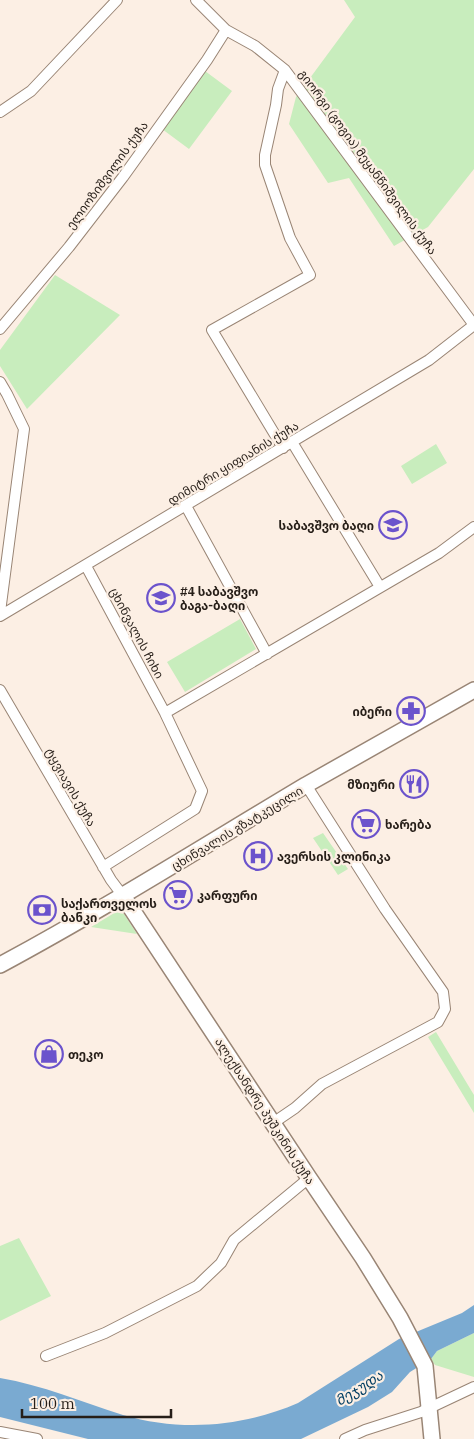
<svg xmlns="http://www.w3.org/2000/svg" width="474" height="1439" viewBox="0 0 474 1439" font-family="'IBM Plex Serif','Noto Sans Georgian',serif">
	<rect width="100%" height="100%" fill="#fcefe4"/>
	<path fill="#c8edbd" d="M 344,0 L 474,0 L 474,169 L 428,227 L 394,246 L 349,178 L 328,183 L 289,124 L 296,97 L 355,17 Z
		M 205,71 L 232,91 L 189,149 L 162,129 Z
		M 55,275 L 120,315 L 27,409 L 0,366 L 0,350 Z
		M 436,444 L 447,463 L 412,484 L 401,466 Z
		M 240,619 L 256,649 L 185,692 L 167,662 Z
		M 323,833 L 348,869 L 338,875 L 313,838 Z
		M 116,912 L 124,914 L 137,934 L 91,927 Z
		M 436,1032 L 474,1095 L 474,1113 L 428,1037 Z
		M 19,1238 L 51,1296 L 0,1321 L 0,1246 Z
		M 474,1333 L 474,1377 L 435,1365 L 431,1359 L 437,1351 Z"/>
	<path fill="#7aaad1" d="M 474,1305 L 474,1333 L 437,1351 L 431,1359 L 410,1372 L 392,1392 L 368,1407 L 301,1439 L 88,1439 L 0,1417 L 0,1378 C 42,1385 82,1402 123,1415 C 181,1432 243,1427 298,1403 L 399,1339 L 462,1313 Z"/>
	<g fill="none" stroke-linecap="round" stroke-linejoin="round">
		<defs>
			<path id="minor" d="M 196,0 L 226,30 L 255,46 L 285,70 L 474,325
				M 0,112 L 31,91 L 117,0
				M 0,329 L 69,247 L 123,177 L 207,60 L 226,30
				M 0,382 L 7,394 L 24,429 L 0,612
				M 292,442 L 380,587
				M 283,448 L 212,330 L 310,275 L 290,238 L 265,165 L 265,155 L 276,105 L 278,89 L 285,70
				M 186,506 L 267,654
				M 86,566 L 165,713 L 202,791 L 195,809 L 103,867
				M 0,616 L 429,360 L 474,325
				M 0,690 L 111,880 L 123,896
				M 165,713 L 439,553 L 474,527
				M 273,1123 L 295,1108 L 322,1084 L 438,1022 L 445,1009 L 443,992 L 385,909 L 306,785
				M 46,1356 L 105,1333 L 197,1286 L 221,1263 L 234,1240 L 309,1178
				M 0,1432 L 37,1439
				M 345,1439 L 365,1430 L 421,1412 L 474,1387"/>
			<path id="secondary" d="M 123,896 L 309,1178 L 363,1258 L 400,1318 L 425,1366 L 432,1439
				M 0,965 C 104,909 204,846 306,785 C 362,753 418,722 474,690"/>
		</defs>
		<use href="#minor" stroke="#998575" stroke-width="12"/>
		<use href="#secondary" stroke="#998575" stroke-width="18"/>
		<use href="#minor" stroke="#fff" stroke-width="10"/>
		<use href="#secondary" stroke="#fff" stroke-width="15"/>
	</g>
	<defs>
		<symbol id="school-ring" viewBox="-11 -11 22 22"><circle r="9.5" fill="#fcefe4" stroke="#6b53cc" stroke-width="1.5"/><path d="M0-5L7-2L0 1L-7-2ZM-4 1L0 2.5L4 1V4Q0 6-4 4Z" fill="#6b53cc"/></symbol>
		<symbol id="pharmacy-ring" viewBox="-11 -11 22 22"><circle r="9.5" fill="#fcefe4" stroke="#6b53cc" stroke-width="1.5"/><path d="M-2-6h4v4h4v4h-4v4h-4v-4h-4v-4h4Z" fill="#6b53cc"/></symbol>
		<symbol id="restaurant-ring" viewBox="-11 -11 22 22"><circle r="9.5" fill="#fcefe4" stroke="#6b53cc" stroke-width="1.5"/><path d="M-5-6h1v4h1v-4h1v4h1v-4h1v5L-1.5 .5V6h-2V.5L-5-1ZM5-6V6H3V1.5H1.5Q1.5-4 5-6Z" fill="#6b53cc"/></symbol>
		<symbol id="supermarket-ring" viewBox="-11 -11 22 22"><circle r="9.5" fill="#fcefe4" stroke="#6b53cc" stroke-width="1.5"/><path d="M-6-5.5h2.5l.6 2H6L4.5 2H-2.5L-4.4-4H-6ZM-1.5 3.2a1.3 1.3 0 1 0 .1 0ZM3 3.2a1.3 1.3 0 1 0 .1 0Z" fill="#6b53cc"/></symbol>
		<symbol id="hospital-ring" viewBox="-11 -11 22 22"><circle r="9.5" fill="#fcefe4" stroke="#6b53cc" stroke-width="1.5"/><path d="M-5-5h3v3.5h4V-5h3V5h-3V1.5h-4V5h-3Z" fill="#6b53cc"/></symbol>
		<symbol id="bank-ring" viewBox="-11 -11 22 22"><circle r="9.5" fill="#fcefe4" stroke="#6b53cc" stroke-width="1.5"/><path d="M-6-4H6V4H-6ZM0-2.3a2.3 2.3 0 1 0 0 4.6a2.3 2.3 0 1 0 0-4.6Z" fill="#6b53cc"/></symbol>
		<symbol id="shop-ring" viewBox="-11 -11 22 22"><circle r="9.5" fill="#fcefe4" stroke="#6b53cc" stroke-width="1.5"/><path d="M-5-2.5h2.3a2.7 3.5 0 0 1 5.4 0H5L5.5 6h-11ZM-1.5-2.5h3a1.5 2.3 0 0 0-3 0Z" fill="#6b53cc"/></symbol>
	</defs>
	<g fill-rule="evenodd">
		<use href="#school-ring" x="377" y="509" width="32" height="32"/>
		<use href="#school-ring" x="145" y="582" width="32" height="32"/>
		<use href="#pharmacy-ring" x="395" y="695" width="32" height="32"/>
		<use href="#restaurant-ring" x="398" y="768" width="32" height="32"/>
		<use href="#supermarket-ring" x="350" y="808" width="32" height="32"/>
		<use href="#hospital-ring" x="242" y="840" width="32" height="32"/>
		<use href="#supermarket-ring" x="162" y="879" width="32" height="32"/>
		<use href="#bank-ring" x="26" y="894" width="32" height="32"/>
		<use href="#shop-ring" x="33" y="1038" width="32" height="32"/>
	</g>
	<g text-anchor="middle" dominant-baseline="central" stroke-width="4.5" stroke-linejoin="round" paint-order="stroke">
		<g font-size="12" fill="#261e18" stroke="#fcefe4">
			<text transform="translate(368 162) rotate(54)">გიორგი (გოგია) მეყანწიშვილის ქუჩა</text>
			<text transform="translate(107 175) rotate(-54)">ელიოზიშვილის ქუჩა</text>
			<text transform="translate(233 463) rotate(-31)">დიმიტრი ყიფიანის ქუჩა</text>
			<text transform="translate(137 633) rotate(62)">ცხინვალის ჩიხი</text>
			<text transform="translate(71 787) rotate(60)">ტყვიავის ქუჩა</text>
			<text transform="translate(237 828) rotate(-31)">ცხინვალის გზატკეცილი</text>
			<text transform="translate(265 1111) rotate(57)">ალექსანდრე პუშკინის ქუჩა</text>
		</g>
		<g font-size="12" font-weight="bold" fill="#261e18" stroke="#fcefe4" text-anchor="start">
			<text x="374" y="525" text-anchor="end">საბავშვო ბაღი</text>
			<text x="180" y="591">#4 საბავშვო<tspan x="180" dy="14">ბაგა-ბაღი</tspan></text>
			<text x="392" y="711" text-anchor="end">იბერი</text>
			<text x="395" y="784" text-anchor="end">მზიური</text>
			<text x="385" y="824">ხარება</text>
			<text x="277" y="856">ავერსის კლინიკა</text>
			<text x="197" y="895">კარფური</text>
			<text x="61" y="903">საქართველოს<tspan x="61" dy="14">ბანკი</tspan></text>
			<text x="68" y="1054">თეკო</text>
		</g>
		<g font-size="14" font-style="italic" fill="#003d62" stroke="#fcefe4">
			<text transform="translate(359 1388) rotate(-32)">მეჯუდა</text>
		</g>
	</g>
	<path d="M22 1409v8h149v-8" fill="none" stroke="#261e18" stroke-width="2.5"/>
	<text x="30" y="1409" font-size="15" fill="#261e18" stroke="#fcefe4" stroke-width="4" paint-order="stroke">100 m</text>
</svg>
